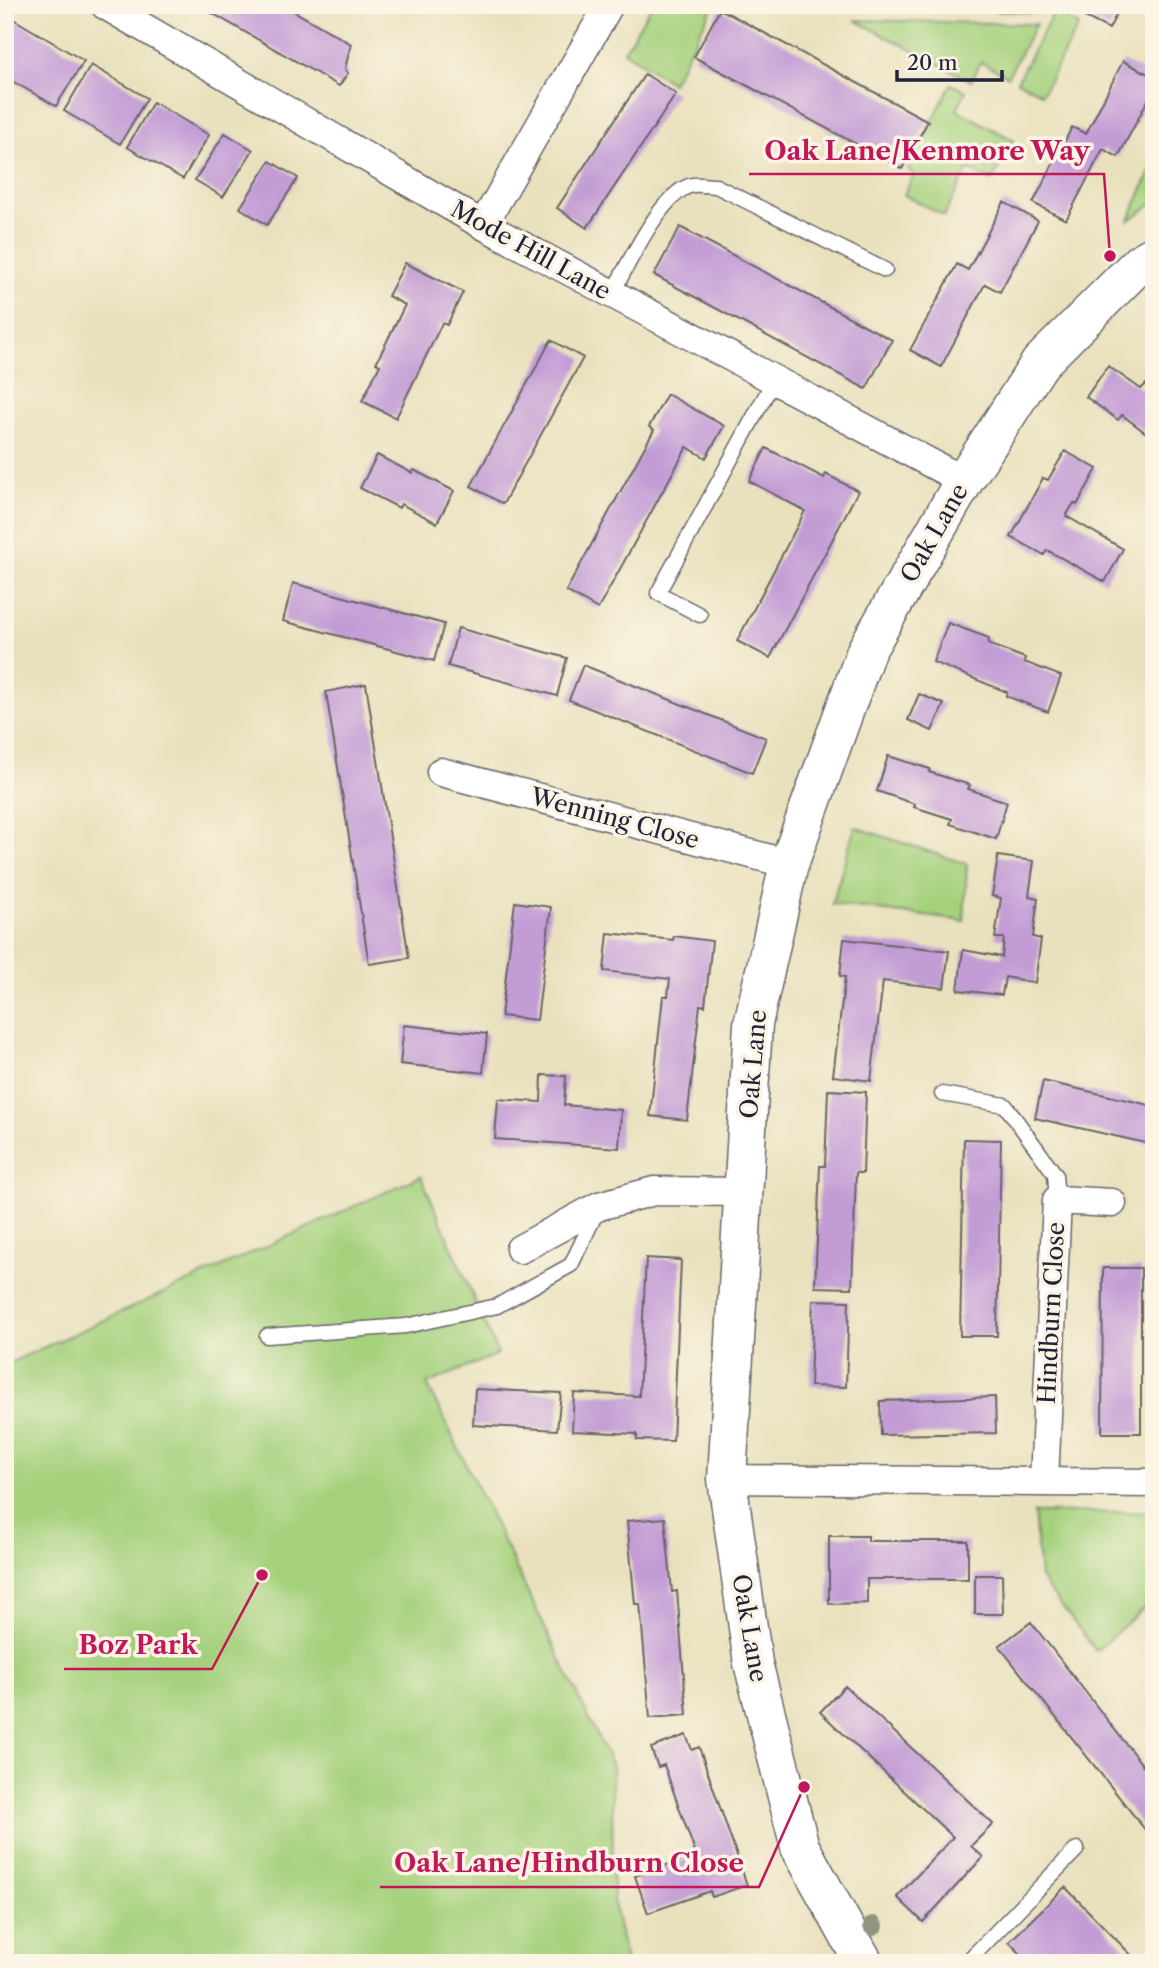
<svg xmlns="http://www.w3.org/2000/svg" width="1159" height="1968" viewBox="0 0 1159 1968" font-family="'Libre Caslon Text',serif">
	<rect width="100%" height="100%" fill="#fcf5e5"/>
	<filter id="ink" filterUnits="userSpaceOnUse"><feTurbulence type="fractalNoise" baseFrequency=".0143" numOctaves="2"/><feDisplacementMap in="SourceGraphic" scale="14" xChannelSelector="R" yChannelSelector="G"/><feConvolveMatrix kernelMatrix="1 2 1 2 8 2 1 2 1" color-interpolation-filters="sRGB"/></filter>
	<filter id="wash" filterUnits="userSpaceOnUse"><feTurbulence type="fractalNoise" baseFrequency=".00686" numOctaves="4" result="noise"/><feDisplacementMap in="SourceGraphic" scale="28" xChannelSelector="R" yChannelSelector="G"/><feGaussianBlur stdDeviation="1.57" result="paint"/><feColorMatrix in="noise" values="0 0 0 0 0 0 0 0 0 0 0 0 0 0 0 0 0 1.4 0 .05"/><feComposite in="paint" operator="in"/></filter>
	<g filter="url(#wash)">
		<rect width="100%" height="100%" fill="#e9e1bd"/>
		<path fill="#a5d17d" stroke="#647a5c" stroke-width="2" d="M 652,5 L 714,5 L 672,83 L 624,51 Z
			M 998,5 L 1042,5 L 1038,13 L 996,11 Z
			M 1054,12 L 1079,25 L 1042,94 L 1017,81 Z
			M 855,20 L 1035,24 L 1036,24 L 1008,76 L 981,62 L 971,81 Z
			M 951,84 L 966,91 L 957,110 L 1013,140 L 992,181 L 968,169 L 944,216 L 904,195 L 914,174 L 908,170 Z
			M 1154,163 L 1154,203 L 1129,220 Z
			M 855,827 L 967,864 L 964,921 L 832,904 Z
			M 421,1176 L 498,1354 L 427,1384 L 612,1766 L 613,1899 L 626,1963 L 5,1963 L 5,1365 Z
			M 1154,1512 L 1154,1599 L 1096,1651 L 1040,1578 L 1034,1513 Z"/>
		<g id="blocks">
			<path fill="#c39cd6" d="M 198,5 L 283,5 L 351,44 L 345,69 L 348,73 L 339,86 Z
				M 1079,5 L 1121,5 L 1109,29 L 1075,12 Z
				M 720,9 L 928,121 L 902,169 L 694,57 Z
				M 5,14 L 84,61 L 56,106 L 5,77 Z
				M 1123,61 L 1152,76 L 1154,72 L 1154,101 L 1149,98 L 1118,157 L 1103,149 L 1066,220 L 1033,203 L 1072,127 L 1086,134 Z
				M 91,65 L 147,98 L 120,144 L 64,111 Z
				M 645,74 L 676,94 L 587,228 L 557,208 Z
				M 153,102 L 209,135 L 183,179 L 127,147 Z
				M 225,133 L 253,150 L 223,197 L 195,180 Z
				M 270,161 L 298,178 L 267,225 L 240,208 Z
				M 1004,202 L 1038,221 L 1000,292 L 985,284 L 941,367 L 910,350 L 957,264 L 968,270 Z
				M 680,227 L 892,340 L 866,389 L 654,275 Z
				M 405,263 L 463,292 L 447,325 L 442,323 L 396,418 L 362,401 L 380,365 L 376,363 L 405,305 L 388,296 Z
				M 551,340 L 583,358 L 503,504 L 471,486 Z
				M 1108,366 L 1141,389 L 1146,384 L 1154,389 L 1154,439 L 1122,415 L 1118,420 L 1086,397 Z
				M 667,394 L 724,426 L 706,458 L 687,447 L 598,609 L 566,591 L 654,430 L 649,427 Z
				M 766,448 L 824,478 L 826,474 L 858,491 L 770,658 L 737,641 L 805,511 L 749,481 Z
				M 1065,451 L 1097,469 L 1077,505 L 1074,503 L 1066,516 L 1123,549 L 1105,582 L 1047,550 L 1044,555 L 1011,537 L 1043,478 L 1048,480 Z
				M 377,455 L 412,473 L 414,470 L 454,491 L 437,523 L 401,504 L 399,508 L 360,488 Z
				M 293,583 L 444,624 L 434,661 L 283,621 Z
				M 948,623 L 989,638 L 988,644 L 1025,658 L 1024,662 L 1061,676 L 1048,712 L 1006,696 L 1007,692 L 933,662 Z
				M 458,628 L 567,658 L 557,696 L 448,666 Z
				M 583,665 L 766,738 L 752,773 L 569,700 Z
				M 366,684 L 409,958 L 369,964 L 326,692 Z
				M 919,694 L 944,704 L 932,731 L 908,720 Z
				M 888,756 L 930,769 L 929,772 L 970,785 L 968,789 L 1007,802 L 996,839 L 950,824 L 952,819 L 914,807 L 915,804 L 877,791 Z
				M 998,856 L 1034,861 L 1029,896 L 1038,898 L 1033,937 L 1041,939 L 1035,983 L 1005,977 L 1002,995 L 958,990 L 963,950 L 1002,957 L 1004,938 L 995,938 L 1001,898 L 992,896 Z
				M 515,902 L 551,907 L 537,1020 L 501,1016 Z
				M 608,933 L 673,940 L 674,936 L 712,941 L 705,1006 L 700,1005 L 687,1120 L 650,1116 L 663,996 L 668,996 L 670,979 L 604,971 Z
				M 844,939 L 949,951 L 944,988 L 883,981 L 871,1081 L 833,1076 L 845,977 L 840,976 Z
				M 404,1025 L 487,1034 L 483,1073 L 400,1064 Z
				M 542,1075 L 566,1076 L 564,1105 L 621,1110 L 619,1148 L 495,1139 L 498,1099 L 541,1102 Z
				M 1043,1081 L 1154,1106 L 1154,1129 L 1150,1144 L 1035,1118 Z
				M 828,1090 L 866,1092 L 863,1173 L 856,1173 L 852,1288 L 815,1287 L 820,1166 L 825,1166 Z
				M 964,1139 L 1001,1140 L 997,1336 L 960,1336 Z
				M 646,1258 L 681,1260 L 673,1441 L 637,1440 L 637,1434 L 572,1431 L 574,1393 L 639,1396 Z
				M 1103,1268 L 1141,1268 L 1141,1433 L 1102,1433 Z
				M 813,1300 L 849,1301 L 846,1387 L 810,1386 Z
				M 475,1389 L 561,1393 L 557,1430 L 473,1425 Z
				M 995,1397 L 996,1433 L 881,1435 L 880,1401 Z
				M 665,1518 L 672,1592 L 677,1591 L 687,1715 L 650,1718 L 640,1604 L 635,1604 L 627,1521 Z
				M 829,1536 L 868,1536 L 868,1541 L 968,1541 L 968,1579 L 867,1579 L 867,1603 L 829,1604 Z
				M 975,1575 L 1002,1575 L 1003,1614 L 975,1614 Z
				M 1031,1622 L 1154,1780 L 1154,1826 L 1147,1832 L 999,1646 Z
				M 845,1686 L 993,1824 L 971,1846 L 983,1857 L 923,1922 L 897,1897 L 953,1837 L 820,1712 Z
				M 686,1735 L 692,1750 L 699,1747 L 747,1885 L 712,1897 L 710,1891 L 648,1913 L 635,1876 L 696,1855 L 664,1765 L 658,1767 L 651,1748 Z
				M 1065,1887 L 1139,1963 L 1030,1963 L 1009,1942 Z"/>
		</g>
	</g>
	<g filter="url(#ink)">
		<use href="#blocks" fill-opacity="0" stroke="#686568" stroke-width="2"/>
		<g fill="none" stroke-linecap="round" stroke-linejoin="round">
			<defs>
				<path id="lane" d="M 612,294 C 627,267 662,190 693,185 C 700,184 709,186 716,186 L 885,270
					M 700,615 L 658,593 L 774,380
					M 942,1094 L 1005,1105 L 1055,1174 L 1057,1200
					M 267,1336 L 406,1326 L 497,1306 L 571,1265 L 597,1211
					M 966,1963 L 1077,1849"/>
				<path id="street" d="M 105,5 L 483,225 L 964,481
					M 483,225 L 609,5
					M 441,772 L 789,864
					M 520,1249 L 599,1206 L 654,1191 L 743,1192
					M 727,1479 L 1154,1483
					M 1044,1481 L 1057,1200 L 1112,1203"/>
				<path id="secondary" d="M 864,1963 L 800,1847 L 753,1663 L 727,1479 L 753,1024 L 789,864 L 866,651 L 964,481 L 1040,363 L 1140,263 L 1154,255"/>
			</defs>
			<use href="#lane" stroke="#686568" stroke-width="17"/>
			<use href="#street" stroke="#686568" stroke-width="31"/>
			<use href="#secondary" stroke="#686568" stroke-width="41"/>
			<use href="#lane" stroke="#fff" stroke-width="14"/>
			<use href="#street" stroke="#fff" stroke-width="28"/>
			<use href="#secondary" stroke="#fff" stroke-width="38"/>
		</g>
		<circle fill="#919580" cx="873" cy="1926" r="10"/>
	</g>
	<g text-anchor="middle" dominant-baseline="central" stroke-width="7" stroke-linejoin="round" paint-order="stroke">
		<g font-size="24" fill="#22223b" stroke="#fcf5e5">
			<text transform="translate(531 250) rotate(29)">Mode Hill Lane</text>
			<text transform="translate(934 533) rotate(-60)">Oak Lane</text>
			<text transform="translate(615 818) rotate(15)">Wenning Close</text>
			<text transform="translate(753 1064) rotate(-85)">Oak Lane</text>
			<text transform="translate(1051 1313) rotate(-87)">Hindburn Close</text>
			<text transform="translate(750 1628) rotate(80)">Oak Lane</text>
		</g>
	</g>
	<path fill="none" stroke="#c2185b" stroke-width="2.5" d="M1110 256L1104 174H749M262 1575L212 1669H64M804 1787L759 1887H380"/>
	<g fill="#c2185b" stroke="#fcf5e5" stroke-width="2.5">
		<circle cx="1110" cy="256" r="7"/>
		<circle cx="262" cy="1575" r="7"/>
		<circle cx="804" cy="1787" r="7"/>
	</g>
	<g font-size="26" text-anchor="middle" font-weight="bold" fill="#c2185b" stroke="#fcf5e5" stroke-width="7" stroke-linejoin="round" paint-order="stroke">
		<text x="927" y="160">Oak Lane/Kenmore Way</text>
		<text x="138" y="1654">Boz Park</text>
		<text x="569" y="1872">Oak Lane/Hindburn Close</text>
	</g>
	<rect width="1159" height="1968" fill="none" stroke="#fcf5e5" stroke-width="28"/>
	<path d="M897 70v10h105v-10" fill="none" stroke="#22223b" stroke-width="3.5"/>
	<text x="907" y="70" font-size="21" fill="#22223b" stroke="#fcf5e5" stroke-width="5" paint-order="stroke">20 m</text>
</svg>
